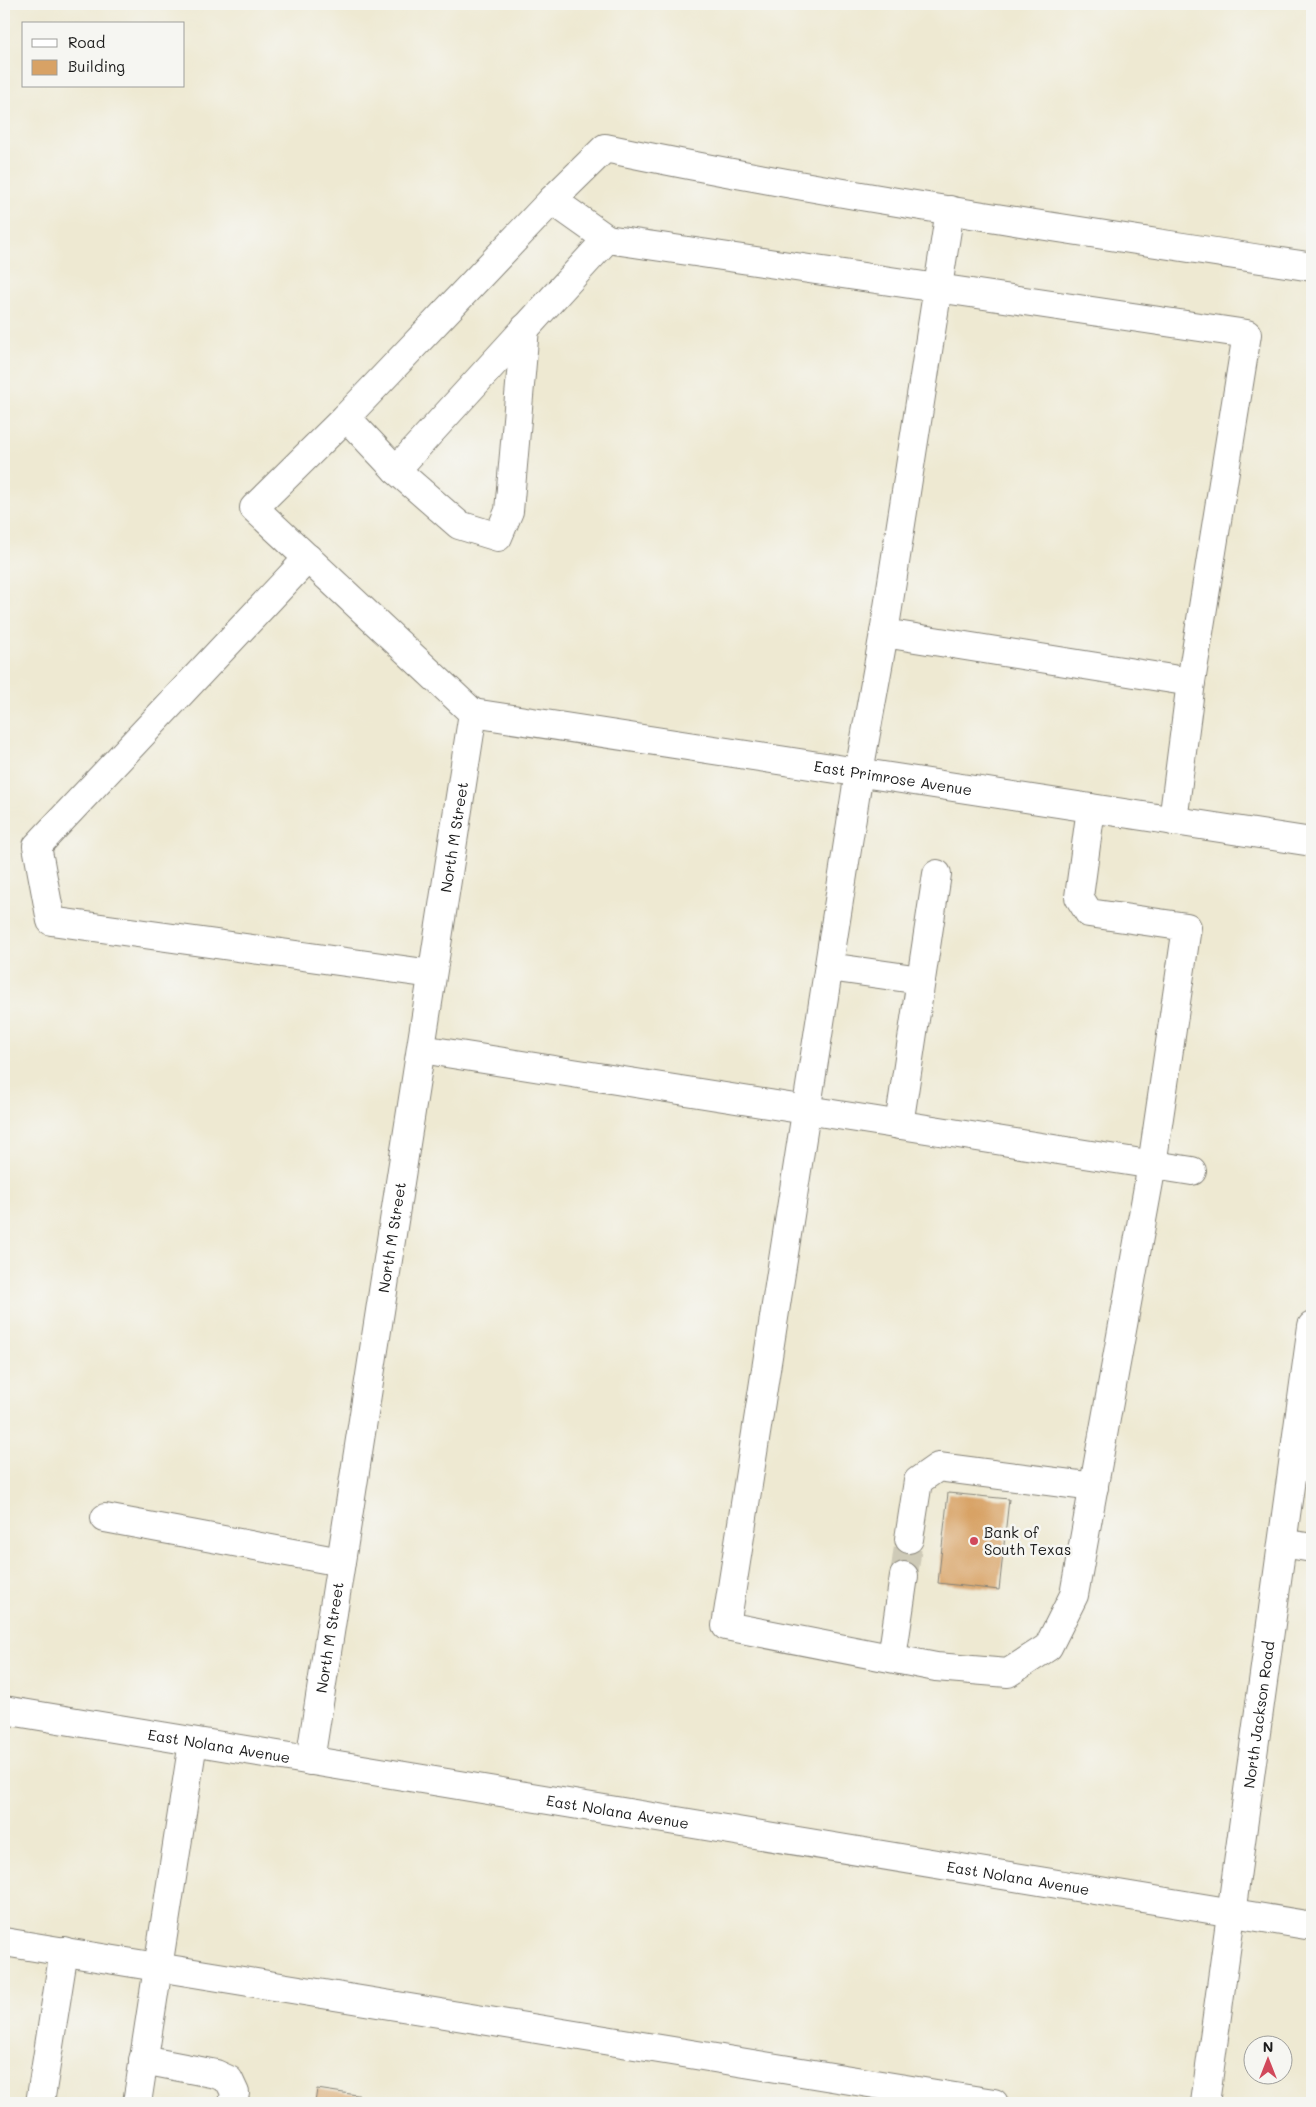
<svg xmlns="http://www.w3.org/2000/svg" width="1316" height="2107" viewBox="0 0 1316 2107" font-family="Mali,sans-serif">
	<rect width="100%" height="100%" fill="#f6f6f2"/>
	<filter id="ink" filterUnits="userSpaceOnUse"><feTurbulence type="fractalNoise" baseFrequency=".02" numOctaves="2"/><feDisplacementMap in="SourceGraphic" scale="10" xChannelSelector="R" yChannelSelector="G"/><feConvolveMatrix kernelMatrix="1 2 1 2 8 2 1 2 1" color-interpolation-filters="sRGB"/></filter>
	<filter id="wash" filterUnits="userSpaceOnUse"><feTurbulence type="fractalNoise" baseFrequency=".0096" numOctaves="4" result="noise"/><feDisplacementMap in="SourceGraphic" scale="20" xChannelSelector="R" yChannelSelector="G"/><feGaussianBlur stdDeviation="1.12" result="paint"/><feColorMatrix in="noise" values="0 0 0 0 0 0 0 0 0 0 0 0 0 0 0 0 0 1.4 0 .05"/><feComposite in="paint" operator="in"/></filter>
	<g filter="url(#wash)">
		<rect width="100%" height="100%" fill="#eee9d2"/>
		<g id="blocks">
			<path fill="#d8a265" d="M 948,1493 L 1009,1499 L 999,1590 L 938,1583 Z
				M 317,2089 L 404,2102 L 404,2103 L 315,2103 Z
				M 600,2100 L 617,2102 L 617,2103 L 594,2103 Z"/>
		</g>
	</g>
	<g filter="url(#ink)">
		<use href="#blocks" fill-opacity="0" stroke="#858277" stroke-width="1"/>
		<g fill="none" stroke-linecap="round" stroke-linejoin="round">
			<path stroke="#cecab7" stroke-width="28" stroke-dasharray="28 14" stroke-linecap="butt" d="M 904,1576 L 909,1539"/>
			<defs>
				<g id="minor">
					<path d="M 552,200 L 605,148 C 839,197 1076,230 1312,267"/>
					<path d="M 346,417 L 552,200 L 607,239"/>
					<path d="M 396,470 L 459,525 L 498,537 L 509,511 L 525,328"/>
					<path d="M 308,558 L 37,846 L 51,921 L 432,974"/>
					<path d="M 884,633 L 950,210"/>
					<path d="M 473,713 L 254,508 L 346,417 L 396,470 L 607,239 L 1247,334 L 1191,682 L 1173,821"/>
					<path id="s1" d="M 473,713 L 1312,842"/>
					<path d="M 1091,808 L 1079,897 L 1089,913 L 1187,927 L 1152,1165 L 1074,1595 L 1048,1647 L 1008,1673 L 936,1667 L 726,1626 L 859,772 L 884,633 L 1191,682"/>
					<path d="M 829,967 L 921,980"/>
					<path d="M 421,1049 L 1192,1171"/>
					<path d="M 899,1125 L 937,874"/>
					<path d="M 105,1518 L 341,1562"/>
					<path d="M 909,1539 L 918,1481 L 938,1467 L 1094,1487"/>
					<path d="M 1283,1543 L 1312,1548"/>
					<path d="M 892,1658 L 904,1576"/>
					<path id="s2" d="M 310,1761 L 473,713"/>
					<path d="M 4,1942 L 942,2095 L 940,2103"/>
					<path d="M 143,2060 L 216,2074 L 229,2080 L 235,2093 L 233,2103"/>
					<path d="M 942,2095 L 994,2103"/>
					<path d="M 40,2103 L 64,1951"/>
					<path d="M 137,2103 L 193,1742"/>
				</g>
				<g id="major">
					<path id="s3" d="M 4,1710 L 1312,1926"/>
					<path id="s4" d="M 1205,2103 L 1312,1326"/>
				</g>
			</defs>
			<use href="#minor" stroke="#858277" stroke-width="30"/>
			<use href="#major" stroke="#858277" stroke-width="30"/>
			<use href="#minor" stroke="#fff" stroke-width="28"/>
			<use href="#major" stroke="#fff" stroke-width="28"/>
		</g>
	</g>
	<circle fill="#d1495b" stroke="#f6f6f2" stroke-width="2" cx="974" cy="1541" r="5"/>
	<g text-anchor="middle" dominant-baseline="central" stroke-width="5" stroke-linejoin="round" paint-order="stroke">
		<g font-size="15" fill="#1c1c1c" stroke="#f6f6f2">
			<text stroke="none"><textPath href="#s1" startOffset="425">East Primrose Avenue</textPath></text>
			<text stroke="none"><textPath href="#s2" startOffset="935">North M Street</textPath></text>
			<text stroke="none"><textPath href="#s2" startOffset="530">North M Street</textPath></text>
			<text stroke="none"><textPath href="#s2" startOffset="125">North M Street</textPath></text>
			<text stroke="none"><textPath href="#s4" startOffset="392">North Jackson Road</textPath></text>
			<text stroke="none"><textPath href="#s3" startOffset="218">East Nolana Avenue</textPath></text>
			<text stroke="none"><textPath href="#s3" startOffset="622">East Nolana Avenue</textPath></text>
			<text stroke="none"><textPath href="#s3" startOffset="1028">East Nolana Avenue</textPath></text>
		</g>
		<g font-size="15" fill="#1c1c1c" stroke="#f6f6f2" text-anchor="start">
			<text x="984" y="1532">Bank of<tspan x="984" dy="17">South Texas</tspan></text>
		</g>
	</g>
	<rect width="1316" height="2107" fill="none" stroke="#f6f6f2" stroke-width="20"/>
	<rect x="22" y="22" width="162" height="65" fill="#f6f6f2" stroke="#9f9f9c"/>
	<rect x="32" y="39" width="25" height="8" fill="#ffffff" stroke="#9f9f9c"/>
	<text x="68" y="48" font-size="15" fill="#1c1c1c">Road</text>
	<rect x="32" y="60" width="25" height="15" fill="#d8a265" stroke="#9f9f9c"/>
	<text x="68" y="72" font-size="15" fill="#1c1c1c">Building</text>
	<g transform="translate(1268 2060)"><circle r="24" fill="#f6f6f2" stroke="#9f9f9c"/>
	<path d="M0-4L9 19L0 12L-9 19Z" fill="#d1495b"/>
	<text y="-8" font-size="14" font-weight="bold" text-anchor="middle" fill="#1c1c1c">N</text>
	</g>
</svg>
